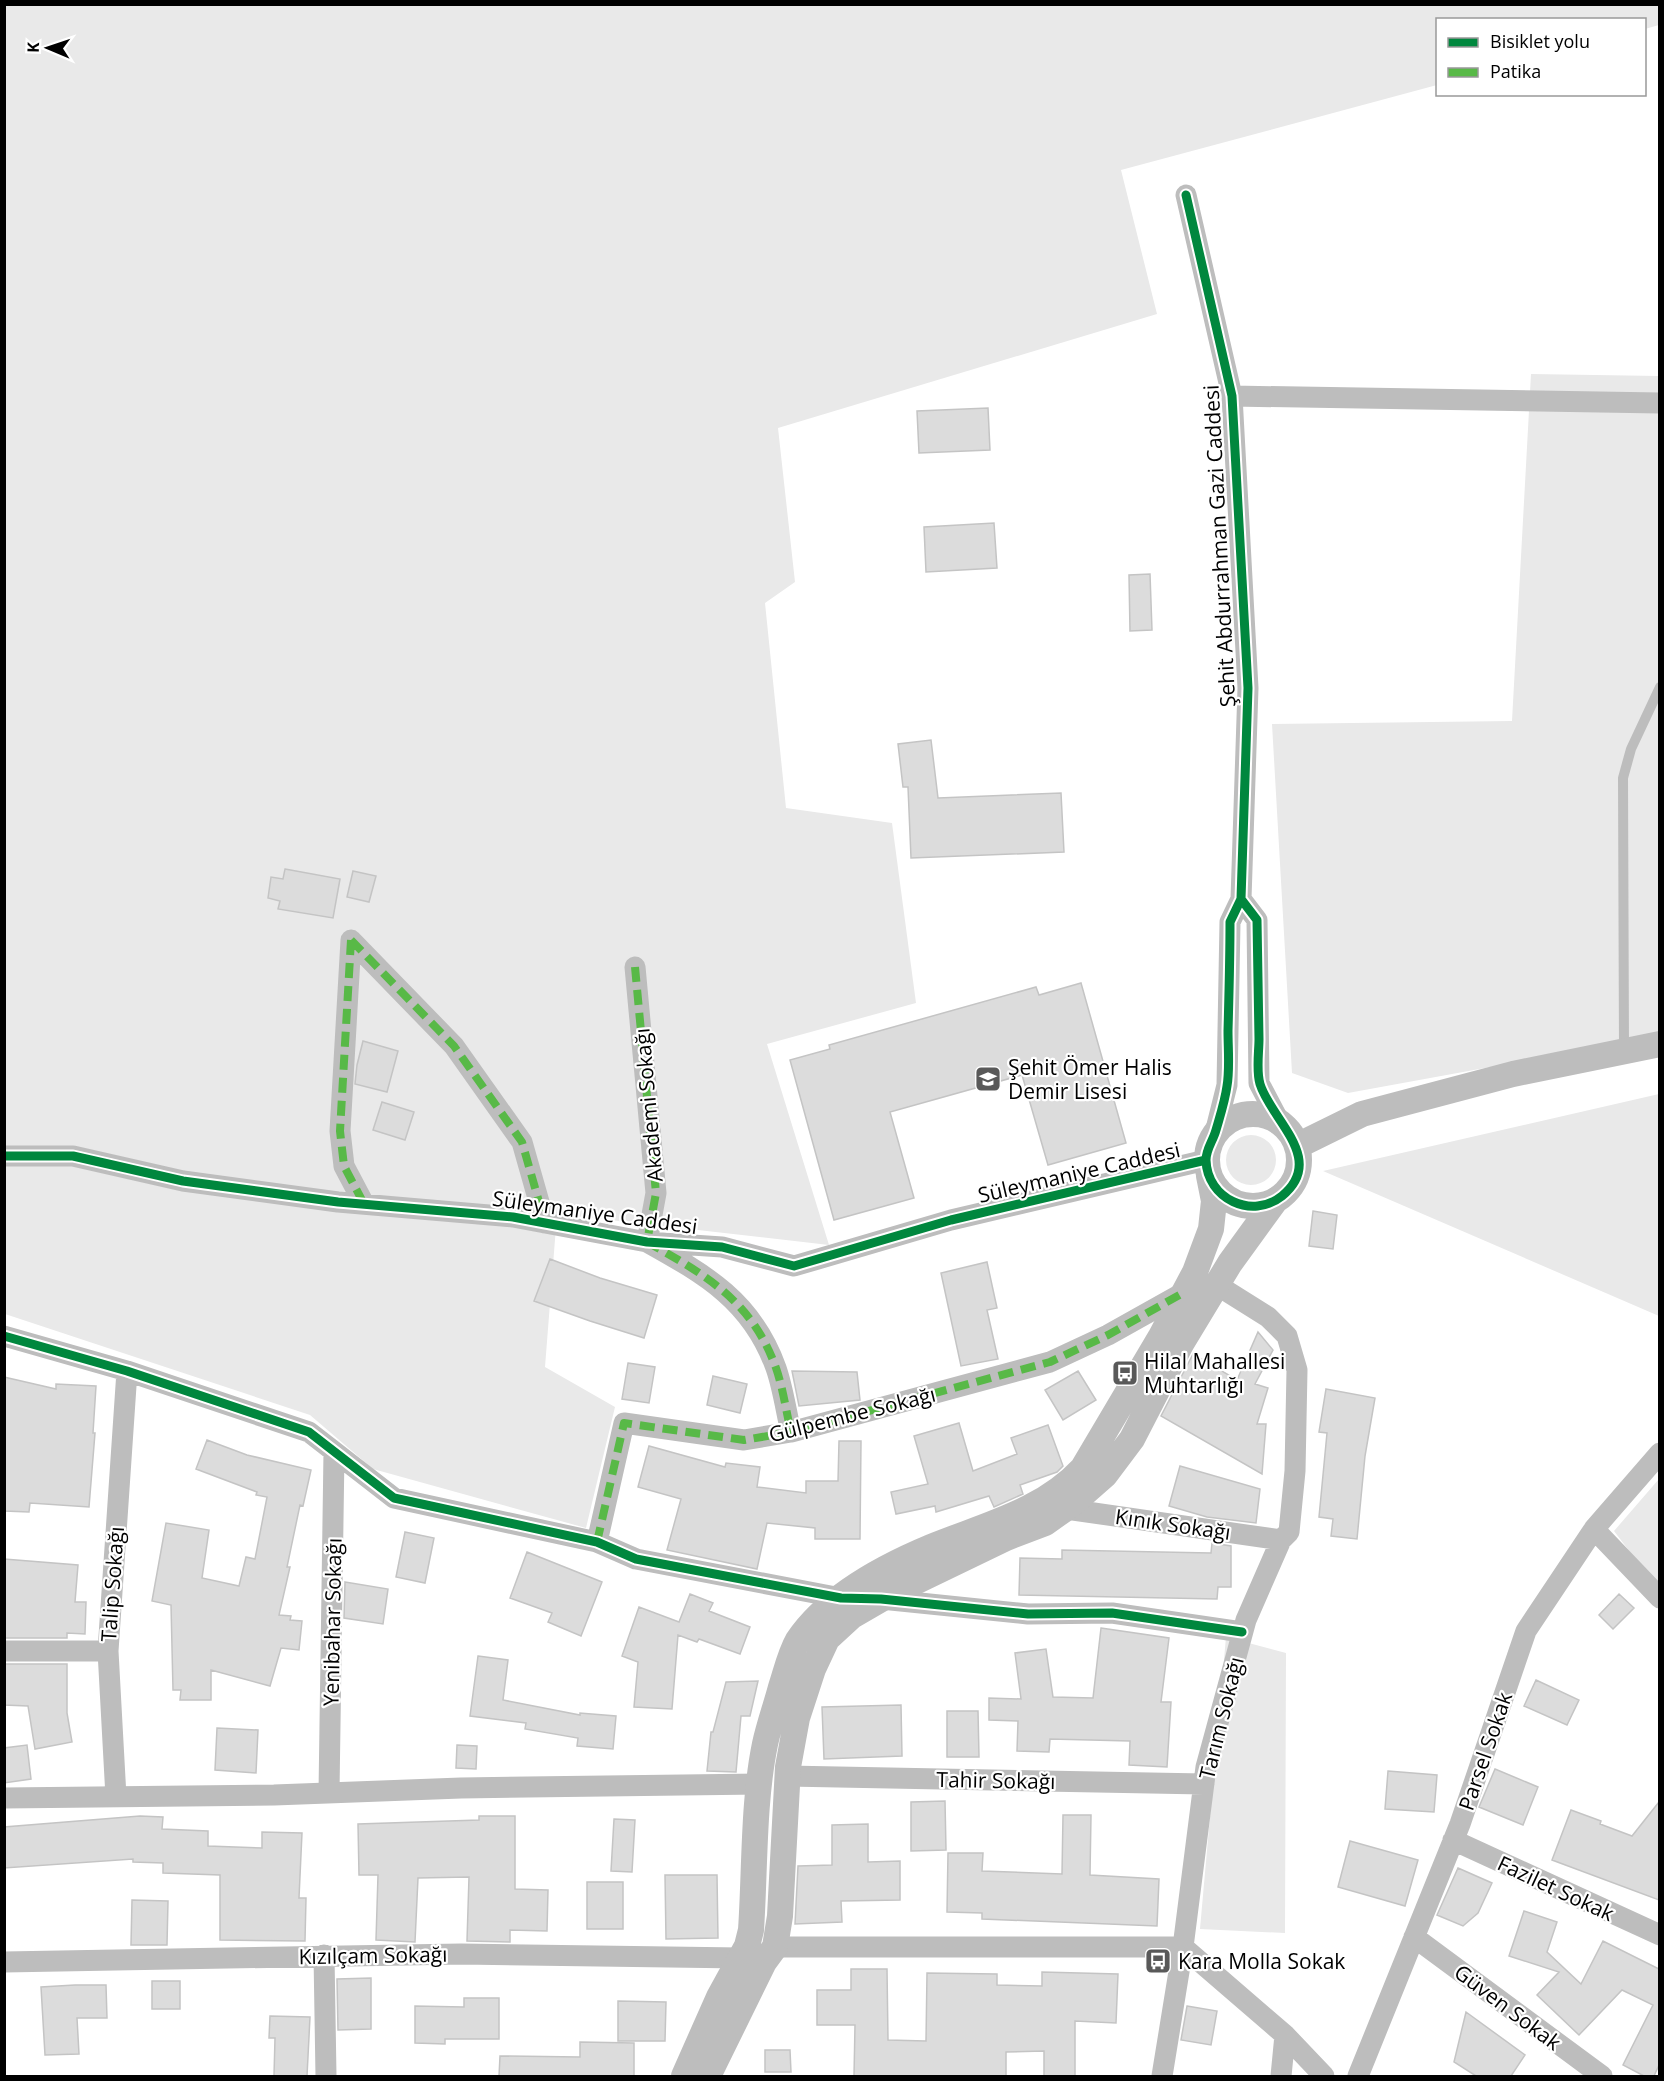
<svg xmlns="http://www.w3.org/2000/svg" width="1664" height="2081" viewBox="0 0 1664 2081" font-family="'Open Sans',sans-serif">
	<rect width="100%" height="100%" fill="#fff"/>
	<path fill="#e9e9e9" d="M 5,5 L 1659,5 L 1659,25 L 1645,29 L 1644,20 L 1438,20 L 1437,85 L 1121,170 L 1157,314 L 778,428 L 795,582 L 765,603 L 786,808 L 892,823 L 916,1003 L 767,1044 L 829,1245 L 557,1214 L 545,1367 L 615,1407 L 586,1528 L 373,1469 L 310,1415 L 5,1314 Z
		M 1531,374 L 1659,376 L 1659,1036 L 1348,1093 L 1292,1073 L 1272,724 L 1512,721 Z
		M 1659,1094 L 1659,1316 L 1323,1171 Z
		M1226 1160a25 25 0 1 1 50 0a25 25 0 1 1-50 0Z
		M 1659,1479 L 1659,1590 L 1614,1531 Z
		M 1226,1637 L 1286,1653 L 1285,1933 L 1200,1929 Z"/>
	<path fill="#dcdcdc" stroke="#c4c4c4" stroke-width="1.5" d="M 988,408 L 990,450 L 919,453 L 917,411 Z
		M 994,523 L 997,568 L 926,572 L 924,527 Z
		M 1150,574 L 1152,630 L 1130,631 L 1129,575 Z
		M 931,740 L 938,798 L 1061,793 L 1064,852 L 911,858 L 908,787 L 903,787 L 898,744 Z
		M 285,869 L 340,879 L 333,918 L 278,909 L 280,901 L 268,898 L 271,877 L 283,879 Z
		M 353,871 L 376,876 L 369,902 L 347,897 Z
		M 1081,983 L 1126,1143 L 1048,1165 L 1022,1075 L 890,1112 L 914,1198 L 834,1220 L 790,1060 L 830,1049 L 829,1045 L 1036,987 L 1039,995 Z
		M 363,1041 L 398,1051 L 387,1092 L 355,1084 L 357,1065 Z
		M 382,1102 L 414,1112 L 405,1140 L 373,1130 Z
		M 1313,1211 L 1337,1215 L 1333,1249 L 1309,1246 Z
		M 550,1259 L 600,1278 L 657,1295 L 644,1338 L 590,1321 L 534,1301 Z
		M 987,1262 L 997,1308 L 987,1310 L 998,1359 L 961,1366 L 941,1273 Z
		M 1258,1332 L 1273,1350 L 1255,1384 L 1268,1388 L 1257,1424 L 1266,1424 L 1262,1474 L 1161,1416 L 1193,1354 L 1237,1380 Z
		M 628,1363 L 655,1367 L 649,1403 L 622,1399 Z
		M 792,1371 L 857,1372 L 860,1400 L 799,1406 Z
		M 1078,1371 L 1096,1400 L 1063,1420 L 1045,1390 Z
		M 713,1376 L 747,1384 L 740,1413 L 707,1405 Z
		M 4,1377 L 56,1389 L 56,1384 L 96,1386 L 93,1433 L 95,1433 L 89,1507 L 30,1503 L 29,1512 L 4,1511 Z
		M 1326,1389 L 1375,1398 L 1365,1456 L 1357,1539 L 1331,1536 L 1333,1519 L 1319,1517 L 1327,1433 L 1319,1432 Z
		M 959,1423 L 973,1471 L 1017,1454 L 1011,1438 L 1048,1425 L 1063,1466 L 1057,1472 L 1020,1485 L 1023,1494 L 994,1507 L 989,1496 L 936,1512 L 935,1506 L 896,1514 L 891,1492 L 928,1484 L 914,1436 Z
		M 207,1440 L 247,1455 L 311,1470 L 303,1506 L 300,1505 L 287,1567 L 290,1567 L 279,1615 L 291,1616 L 290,1620 L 302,1621 L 299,1650 L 281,1648 L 270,1686 L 211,1670 L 211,1700 L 180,1700 L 181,1690 L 173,1690 L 171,1605 L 152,1601 L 166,1523 L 209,1530 L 202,1578 L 239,1586 L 246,1557 L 255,1559 L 267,1497 L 256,1495 L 257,1492 L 196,1469 Z
		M 839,1441 L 861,1441 L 860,1539 L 815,1539 L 815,1528 L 767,1523 L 757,1569 L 667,1550 L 681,1499 L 638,1487 L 649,1446 L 725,1467 L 726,1463 L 760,1467 L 757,1487 L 806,1493 L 806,1481 L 838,1481 Z
		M 1180,1466 L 1260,1489 L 1256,1523 L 1207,1517 L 1169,1506 Z
		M 405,1532 L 434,1538 L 425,1583 L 396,1577 Z
		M 1212,1543 L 1231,1546 L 1231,1587 L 1218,1587 L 1217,1599 L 1019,1595 L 1020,1558 L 1062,1559 L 1062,1550 L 1211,1553 Z
		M 527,1552 L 602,1582 L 581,1636 L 548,1622 L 552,1613 L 510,1598 Z
		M 4,1559 L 78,1565 L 75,1602 L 86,1602 L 85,1634 L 67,1633 L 67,1638 L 4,1638 Z
		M 345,1582 L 388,1589 L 383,1624 L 344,1618 Z
		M 690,1594 L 713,1603 L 709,1611 L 750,1627 L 740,1654 L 699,1639 L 697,1642 L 678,1635 L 672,1709 L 634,1707 L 638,1662 L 622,1656 L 639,1607 L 679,1622 Z
		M 1619,1594 L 1634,1608 L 1613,1629 L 1599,1615 Z
		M 1101,1628 L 1169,1638 L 1161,1702 L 1171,1702 L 1167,1767 L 1129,1765 L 1130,1741 L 1050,1739 L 1049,1752 L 1017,1751 L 1018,1721 L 989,1720 L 989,1698 L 1021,1699 L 1015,1653 L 1046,1649 L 1053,1697 L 1093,1698 Z
		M 478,1656 L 508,1660 L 503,1700 L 580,1715 L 580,1713 L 616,1716 L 613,1749 L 577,1746 L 578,1738 L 525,1729 L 526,1723 L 470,1716 Z
		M 4,1664 L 67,1664 L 67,1713 L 72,1742 L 35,1749 L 28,1706 L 4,1705 Z
		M 1536,1680 L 1579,1700 L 1567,1725 L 1524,1706 Z
		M 758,1681 L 750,1716 L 741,1716 L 736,1772 L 707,1771 L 711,1732 L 713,1732 L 726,1682 Z
		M 901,1705 L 902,1756 L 824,1759 L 822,1707 Z
		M 947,1711 L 978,1711 L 979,1757 L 947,1757 Z
		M 217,1728 L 258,1730 L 256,1773 L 215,1770 Z
		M 27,1745 L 31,1779 L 4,1783 L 4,1748 Z
		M 457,1745 L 477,1746 L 476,1769 L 456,1768 Z
		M 1495,1769 L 1538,1787 L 1523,1825 L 1479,1807 Z
		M 1388,1771 L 1437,1775 L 1434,1812 L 1385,1809 Z
		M 945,1801 L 946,1850 L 911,1851 L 911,1802 Z
		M 1659,1802 L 1659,1900 L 1552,1860 L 1571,1810 L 1601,1821 L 1600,1824 L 1632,1836 Z
		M 1063,1815 L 1091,1815 L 1090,1875 L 1159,1879 L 1157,1926 L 982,1919 L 982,1913 L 947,1912 L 948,1853 L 983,1853 L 982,1871 L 1062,1874 Z
		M 140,1816 L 163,1817 L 162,1829 L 208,1831 L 208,1846 L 262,1848 L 262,1832 L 302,1833 L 299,1898 L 306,1898 L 305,1941 L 220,1940 L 220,1875 L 163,1873 L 163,1863 L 133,1862 L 133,1859 L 4,1868 L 4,1827 Z
		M 479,1816 L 515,1816 L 515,1889 L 548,1890 L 547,1931 L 510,1930 L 510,1942 L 467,1941 L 469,1877 L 418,1878 L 415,1942 L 376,1940 L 378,1875 L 359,1875 L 358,1824 L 479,1820 Z
		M 614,1819 L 635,1820 L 632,1872 L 611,1871 Z
		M 868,1824 L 868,1862 L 900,1861 L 900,1900 L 841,1901 L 842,1922 L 795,1924 L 798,1866 L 832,1865 L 832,1825 Z
		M 1350,1841 L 1418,1860 L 1405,1906 L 1338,1887 Z
		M 1458,1868 L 1492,1883 L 1478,1913 L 1463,1926 L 1437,1915 Z
		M 665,1875 L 717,1875 L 718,1938 L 666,1939 Z
		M 587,1882 L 623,1882 L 623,1929 L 587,1929 Z
		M 132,1900 L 168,1901 L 167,1945 L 131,1945 Z
		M 1524,1911 L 1557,1922 L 1547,1952 L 1581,1984 L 1603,1941 L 1659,1969 L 1659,2065 L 1654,2076 L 1644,2076 L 1623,2065 L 1653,2005 L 1622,1990 L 1579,2035 L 1537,1995 L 1559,1972 L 1509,1956 Z
		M 851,1969 L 887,1969 L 888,2040 L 926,2041 L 927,1973 L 997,1974 L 997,1985 L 1042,1986 L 1042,1972 L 1118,1974 L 1116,2023 L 1075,2021 L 1075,2076 L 1044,2076 L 1044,2051 L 1006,2052 L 1006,2076 L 854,2076 L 855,2025 L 817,2025 L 817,1990 L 851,1990 Z
		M 371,1978 L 371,2029 L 338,2030 L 337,1979 Z
		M 152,1981 L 180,1981 L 180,2009 L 152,2009 Z
		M 75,1985 L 106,1985 L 107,2018 L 77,2018 L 79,2054 L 45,2055 L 41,1987 Z
		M 464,1998 L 499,1998 L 499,2039 L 445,2039 L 445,2044 L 415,2043 L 415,2006 L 464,2007 Z
		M 618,2001 L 666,2002 L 665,2041 L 618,2041 Z
		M 1187,2006 L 1217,2011 L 1211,2045 L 1181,2040 Z
		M 1466,2012 L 1525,2055 L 1511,2076 L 1476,2076 L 1454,2062 Z
		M 270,2016 L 310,2017 L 307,2076 L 274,2076 L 275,2038 L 269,2038 Z
		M 580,2042 L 634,2043 L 634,2076 L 499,2076 L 500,2056 L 580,2057 Z
		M 765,2050 L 790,2050 L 791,2072 L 765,2072 Z"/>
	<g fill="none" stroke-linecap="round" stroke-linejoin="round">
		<path stroke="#bdbdbd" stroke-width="10" d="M 1624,1051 L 1623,778 L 1631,749 L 1660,687"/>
		<path stroke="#bdbdbd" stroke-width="21" d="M 1186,195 L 1232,396 L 1248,688 L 1241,899 L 1230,922 L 1227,1085 L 1215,1133
			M 1232,396 L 1660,403
			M 1241,899 L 1257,920 L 1259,1083 L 1280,1123
			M 351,940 L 454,1046 L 522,1142 L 545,1223
			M 351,940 L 340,1131 L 344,1166 L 364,1204
			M 635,967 L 656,1193 L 647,1242 C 706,1275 752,1301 776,1368 C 783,1388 786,1411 791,1432
			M 4,1156 L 73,1156 L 183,1181 L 338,1202 L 513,1217 L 647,1242 L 722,1247 L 794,1266 L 951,1220 L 1206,1160
			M 4,1336 L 127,1371 L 309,1432 L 394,1498 L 597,1542 L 636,1559 L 841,1598
			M 1066,1509 L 1281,1540
			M 1594,1529 L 1660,1598
			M 597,1542 L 624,1423 L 744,1440 L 791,1432 L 1050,1362 L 1108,1335 L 1183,1293
			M 881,1599 L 1028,1614 L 1112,1613 L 1242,1632
			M 4,1651 L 108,1651
			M 787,1776 L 1204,1784
			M 329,1793 L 334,1452
			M 116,1797 L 108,1651 L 127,1371
			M 4,1798 L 274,1795 L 461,1788 L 760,1784
			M 1453,1840 L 1660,1935
			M 1414,1937 L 1602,2076
			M 775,1947 L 1183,1947
			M 1183,1947 L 1285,2035 L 1324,2076
			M 324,1955 L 326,2076
			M 4,1962 L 461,1954 L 741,1958
			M 1162,2076 L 1183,1947 L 1206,1767 L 1246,1620 L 1281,1540 L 1289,1532 L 1295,1471 L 1297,1370 L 1287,1336 L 1268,1317 L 1217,1285
			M 1281,2076 L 1285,2035
			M 1358,2076 L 1460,1824 L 1526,1631 L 1594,1529 L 1660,1453"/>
		<path stroke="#bdbdbd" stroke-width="26" d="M1207 1160a46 46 0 1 1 92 0a46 46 0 1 1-92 0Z
			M 1297,1146 L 1362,1114 L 1513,1074 L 1660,1044
			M 684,2076 L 719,1997 L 747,1946 L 751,1930 C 755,1871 753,1802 765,1744 C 769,1725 776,1706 781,1687 C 786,1672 790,1654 798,1640 C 828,1596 883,1567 931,1547 C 985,1525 1042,1512 1083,1468 L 1160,1338 L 1195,1272 L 1211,1229 L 1214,1201 L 1209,1176
			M 708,2076 L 764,1962 L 775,1947 L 780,1916 L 788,1767 L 797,1718 L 813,1669 L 827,1639 L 852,1616 L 890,1594 L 1006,1538 L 1045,1523 L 1072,1504 L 1105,1475 L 1132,1439 L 1181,1344 L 1230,1263 L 1275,1201"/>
		<path stroke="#58b947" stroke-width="8" stroke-dasharray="15 8" stroke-linecap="butt" d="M 351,940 L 454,1046 L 522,1142 L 545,1223
			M 351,940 L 340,1131 L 344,1166 L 364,1204
			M 635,967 L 656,1193 L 647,1242 C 706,1275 752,1301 776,1368 C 783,1388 786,1411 791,1432
			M 597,1542 L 624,1423 L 744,1440 L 791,1432 L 1050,1362 L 1108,1335 L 1183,1293"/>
		<defs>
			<path id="cycleway" d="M 1186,195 L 1232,396 L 1248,688 L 1241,899 L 1230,922 C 1230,958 1229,995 1228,1031 C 1228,1049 1230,1069 1227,1086 C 1225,1101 1220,1116 1216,1130 C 1213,1141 1206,1149 1206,1160 C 1207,1199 1252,1220 1282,1196 C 1327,1159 1271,1120 1260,1084 C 1256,1071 1259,1052 1259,1039 C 1258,999 1258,960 1257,920 L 1241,899
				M 4,1156 L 73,1156 L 183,1181 L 338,1202 L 513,1217 L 647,1242 L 722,1247 L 794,1266 L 951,1220 L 1206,1160
				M 4,1336 L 127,1371 L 309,1432 L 394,1498 L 597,1542 L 636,1559 L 841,1598 L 881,1599 L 1028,1614 L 1112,1613 L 1242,1632"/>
		</defs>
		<use href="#cycleway" stroke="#fff" stroke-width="13"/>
		<use href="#cycleway" stroke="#00873e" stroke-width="9"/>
	</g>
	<defs>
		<symbol id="school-square" viewBox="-11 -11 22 22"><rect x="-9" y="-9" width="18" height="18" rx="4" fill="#595959" stroke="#fff"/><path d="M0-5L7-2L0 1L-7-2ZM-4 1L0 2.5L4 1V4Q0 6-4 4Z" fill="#fff"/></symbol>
		<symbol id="bus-square" viewBox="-11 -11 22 22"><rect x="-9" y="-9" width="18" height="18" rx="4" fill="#595959" stroke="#fff"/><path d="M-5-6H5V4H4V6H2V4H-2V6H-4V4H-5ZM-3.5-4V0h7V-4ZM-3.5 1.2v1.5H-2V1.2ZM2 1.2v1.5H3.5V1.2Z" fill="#fff"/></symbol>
	</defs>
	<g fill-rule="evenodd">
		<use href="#school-square" x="973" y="1064" width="30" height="30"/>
		<use href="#bus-square" x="1110" y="1358" width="30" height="30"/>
		<use href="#bus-square" x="1143" y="1946" width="30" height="30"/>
	</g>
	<g text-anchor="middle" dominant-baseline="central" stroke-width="4.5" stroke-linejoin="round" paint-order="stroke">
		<g font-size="21" fill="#000" stroke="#fff">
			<text transform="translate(1219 546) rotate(-93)">Şehit Abdurrahman Gazi Caddesi</text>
			<text transform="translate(648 1105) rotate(-95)">Akademi Sokağı</text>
			<text transform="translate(1079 1172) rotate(-13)">Süleymaniye Caddesi</text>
			<text transform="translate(595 1212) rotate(8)">Süleymaniye Caddesi</text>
			<text transform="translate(852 1414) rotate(-14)">Gülpembe Sokağı</text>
			<text transform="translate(1173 1524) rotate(8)">Kınık Sokağı</text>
			<text transform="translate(112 1584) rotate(-86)">Talip Sokağı</text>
			<text transform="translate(332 1622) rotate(-89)">Yenibahar Sokağı</text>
			<text transform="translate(1221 1718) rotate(-76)">Tarım Sokağı</text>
			<text transform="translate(1485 1751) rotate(-71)">Parsel Sokak</text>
			<text transform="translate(996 1780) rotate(1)">Tahir Sokağı</text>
			<text transform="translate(1556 1888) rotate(25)">Fazilet Sokak</text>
			<text transform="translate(373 1955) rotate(-1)">Kızılçam Sokağı</text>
			<text transform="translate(1508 2007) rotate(37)">Güven Sokak</text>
		</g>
		<g font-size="21" fill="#000" stroke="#fff" text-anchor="start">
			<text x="1008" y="1067">Şehit Ömer Halis<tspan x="1008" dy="24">Demir Lisesi</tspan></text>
			<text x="1144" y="1361">Hilal Mahallesi<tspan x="1144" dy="24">Muhtarlığı</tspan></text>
			<text x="1178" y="1961">Kara Molla Sokak</text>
		</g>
	</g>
	<rect width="1664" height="2081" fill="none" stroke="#000000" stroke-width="12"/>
	<rect x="1436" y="18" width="210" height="78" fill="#ffffff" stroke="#999999" stroke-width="1.5"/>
	<rect x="1448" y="38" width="30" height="9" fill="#00873e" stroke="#999999" stroke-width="1.5"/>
	<text x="1490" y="48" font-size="18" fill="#000000">Bisiklet yolu</text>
	<rect x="1448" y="68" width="30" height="9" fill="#58b947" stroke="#999999" stroke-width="1.5"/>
	<text x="1490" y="78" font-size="18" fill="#000000">Patika</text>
	<g transform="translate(48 48) rotate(272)" stroke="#ffffff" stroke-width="4.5" paint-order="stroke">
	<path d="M0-4.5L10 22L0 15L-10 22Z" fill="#000000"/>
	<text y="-9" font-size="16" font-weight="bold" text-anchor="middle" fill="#000000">K</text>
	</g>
</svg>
